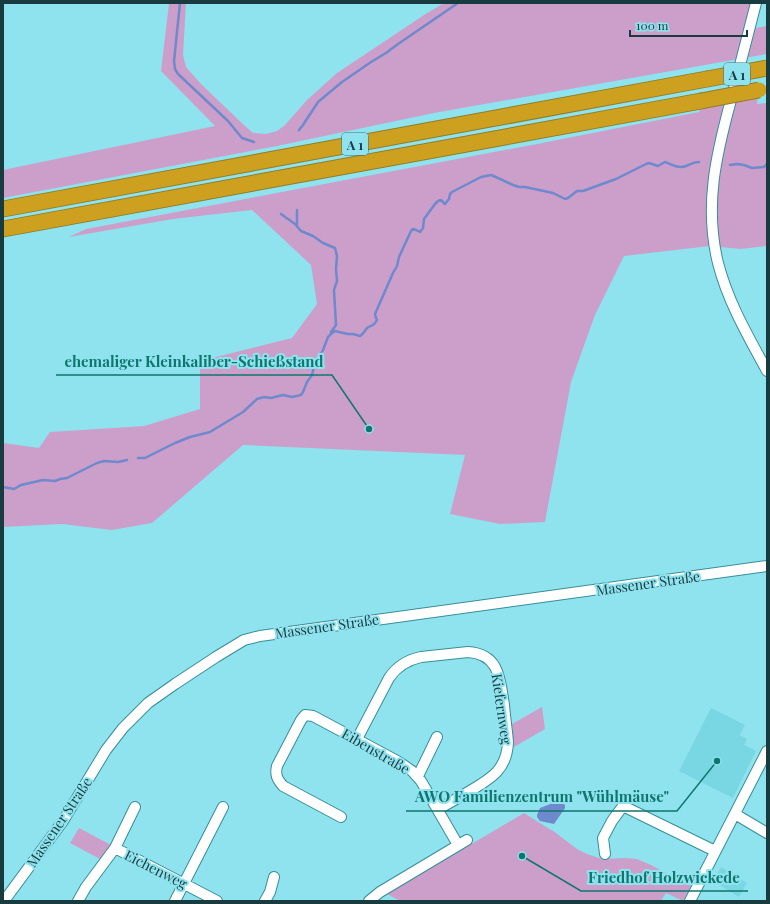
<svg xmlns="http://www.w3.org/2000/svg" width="770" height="904" viewBox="0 0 770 904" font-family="'Playfair Display',serif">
	<rect width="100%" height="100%" fill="#8fe3ee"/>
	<path fill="#78d7e3" d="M 711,708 L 745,725 L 740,735 L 747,739 L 744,745 L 756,751 L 733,798 L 679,771 Z
		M 721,867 L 747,883 L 739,897 L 713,881 Z"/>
	<path fill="#cc9fcb" d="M 169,3 L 186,3 L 183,55 L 186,67 L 201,84 L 245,126 L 253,133 L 266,134 L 277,131 L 285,125 L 307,100 L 337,73 L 424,15 L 444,3 L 756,3 L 750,29 L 767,26 L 767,54 L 434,113 L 277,146 L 3,198 L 3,170 L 215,126 L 161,71 Z
		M 759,90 L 757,104 L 767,103 L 767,246 L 741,249 L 710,246 L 624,256 L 595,315 L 571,382 L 545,522 L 500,524 L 450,514 L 465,455 L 243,445 L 152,523 L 112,530 L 62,524 L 3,527 L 3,443 L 39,448 L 50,432 L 144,426 L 200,409 L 200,361 L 292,338 L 317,304 L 311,265 L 252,210 L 173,219 L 69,237 L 86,229 L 537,144 L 699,112 L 701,101 Z
		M 542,707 L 545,729 L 514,747 L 512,724 Z
		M 524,813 L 551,830 L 552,830 L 577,849 L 587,854 L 602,859 L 625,858 L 637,859 L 651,865 L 691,886 L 683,901 L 666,893 L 661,901 L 400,901 L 387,894 Z
		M 79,828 L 111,845 L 100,859 L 70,843 Z"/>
	<path fill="#6e89cc" d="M 558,802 L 562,803 L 565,805 L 565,808 L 554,824 L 540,821 L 537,817 L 537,815 L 540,808 L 553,803 Z"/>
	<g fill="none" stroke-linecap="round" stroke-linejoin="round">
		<path stroke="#6e89cc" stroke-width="2.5" d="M 180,3 L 174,61 L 175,69 L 178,74 L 228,121 L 242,138 L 254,142
			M 299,130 L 303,125 L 318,102 L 342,82 L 371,62 L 386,53 L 398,44 L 458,3
			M 730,165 L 737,164 L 744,165 L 752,168 L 764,167 L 767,164
			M 281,214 L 295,224 L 301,231 L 313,236 L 323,243 L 335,248 L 337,256 L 336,269 L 337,281 L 334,290 L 336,325 L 331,332
			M 297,225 L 297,210
			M 138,458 L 145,458 L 175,443 L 190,437 L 210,432 L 243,412 L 257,399 L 264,397 L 271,398 L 283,395 L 292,397 L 301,395 L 303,392 L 307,382 L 312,375 L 314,367 L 316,362 L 319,358 L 323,350 L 328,337 L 331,334 L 335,331 L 339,332 L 348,334 L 353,334 L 360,336 C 363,334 365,331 367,328 C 373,324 373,327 377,320 L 376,318 L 375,314 L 393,273 L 397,266 L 399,257 L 411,231 L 413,229 L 416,230 L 420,232 L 423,228 L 424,219 L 435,204 L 438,201 L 441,200 L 445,204 L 449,199 L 450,194 L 452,192 L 481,177 L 491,175 L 498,178 L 513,185 L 519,187 L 525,187 L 553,193 L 565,199 L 568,198 L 577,191 L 583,191 L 616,179 L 646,164 L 649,163 L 658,166 L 665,162 C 671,164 676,168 682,167 C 689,166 691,162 699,162
			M 3,487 L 14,489 L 21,485 L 43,480 L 55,481 L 60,479 L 67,478 L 97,463 L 104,461 L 118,462 L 127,460"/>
		<defs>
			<path id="minor" d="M 756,3 C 748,35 739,68 731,100 C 716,155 704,206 718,263 C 728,302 748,336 767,371
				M 357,739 L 389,678 C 397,666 407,660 421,657 L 468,652 C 500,654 500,680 504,705 C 505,717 507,730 508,742 C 507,769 492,778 470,791 C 460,797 449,803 438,809
				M 418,776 L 437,737
				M 735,814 L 767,833
				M 341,817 L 283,786 C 277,779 275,775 277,766 L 301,720 L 305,715 L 313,716 L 399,762 L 412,771 L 421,781 L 458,845
				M 115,848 L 217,901
				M 605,854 L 603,838 L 612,821 L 623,806 L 715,851
				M 4,901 L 63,821 L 106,750 L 123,728 L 148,703 L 175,684 L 216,657 L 244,640 L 260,636 L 767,566
				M 78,901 L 86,887 L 115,848 L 135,807
				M 175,901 L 223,807
				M 265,901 L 270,892 L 274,877
				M 369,901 L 380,892 L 467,840
				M 690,901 L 767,751"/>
			<path id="highway" d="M 3,209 L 707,79
				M 3,229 L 701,101"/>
		</defs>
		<use href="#minor" stroke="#368e98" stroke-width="12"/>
		<use href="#highway" stroke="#8e7d2a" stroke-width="17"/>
		<use href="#minor" stroke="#fff" stroke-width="10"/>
		<use href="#highway" stroke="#cea01f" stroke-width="15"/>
		<defs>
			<path id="highway-bridge" d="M 707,79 L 767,68
				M 701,101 L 759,90"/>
		</defs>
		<use href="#highway-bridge" stroke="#8e7d2a" stroke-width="17" stroke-linecap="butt"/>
		<use href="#highway-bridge" stroke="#cea01f" stroke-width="15"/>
	</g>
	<g text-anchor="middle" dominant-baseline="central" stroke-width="4" stroke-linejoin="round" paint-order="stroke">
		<g fill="#8fe3ee" stroke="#3b6d74" stroke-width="1">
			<rect x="724" y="63" width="26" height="22" rx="3"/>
			<rect x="342" y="133" width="26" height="22" rx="3"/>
		</g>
		<g font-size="13" font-weight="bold" fill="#173b3f">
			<text x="737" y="74">A 1</text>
			<text x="355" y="144">A 1</text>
		</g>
		<g font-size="14" fill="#173b3f" stroke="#8fe3ee">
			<text transform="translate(648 583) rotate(-8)">Massener Straße</text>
			<text transform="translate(327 626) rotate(-8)">Massener Straße</text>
			<text transform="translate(502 709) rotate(82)">Kiefernweg</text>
			<text transform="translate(376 751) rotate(30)">Eibenstraße</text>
			<text transform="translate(59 822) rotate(-56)">Massener Straße</text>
			<text transform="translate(156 869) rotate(27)">Eichenweg</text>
		</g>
	</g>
	<path fill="none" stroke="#0f766e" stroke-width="1.5" d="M369 429L332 375H56M717 761L677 811H406M522 856L581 891H748"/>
	<g fill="#0f766e" stroke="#8fe3ee" stroke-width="1.5">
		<circle cx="369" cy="429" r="4"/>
		<circle cx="717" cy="761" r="4"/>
		<circle cx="522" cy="856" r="4"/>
	</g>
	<g font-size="15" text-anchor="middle" font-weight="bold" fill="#0f766e" stroke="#8fe3ee" stroke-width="4" stroke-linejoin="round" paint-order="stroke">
		<text x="194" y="367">ehemaliger Kleinkaliber-Schießstand</text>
		<text x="542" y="802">AWO Familienzentrum "Wühlmäuse"</text>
		<text x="664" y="883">Friedhof Holzwickede</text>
	</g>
	<rect width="770" height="904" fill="none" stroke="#173b3f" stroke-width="8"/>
	<path d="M630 30v6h117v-6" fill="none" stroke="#173b3f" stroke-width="2"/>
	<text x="636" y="30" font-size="12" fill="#173b3f" stroke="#8fe3ee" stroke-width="3" paint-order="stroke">100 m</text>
</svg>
